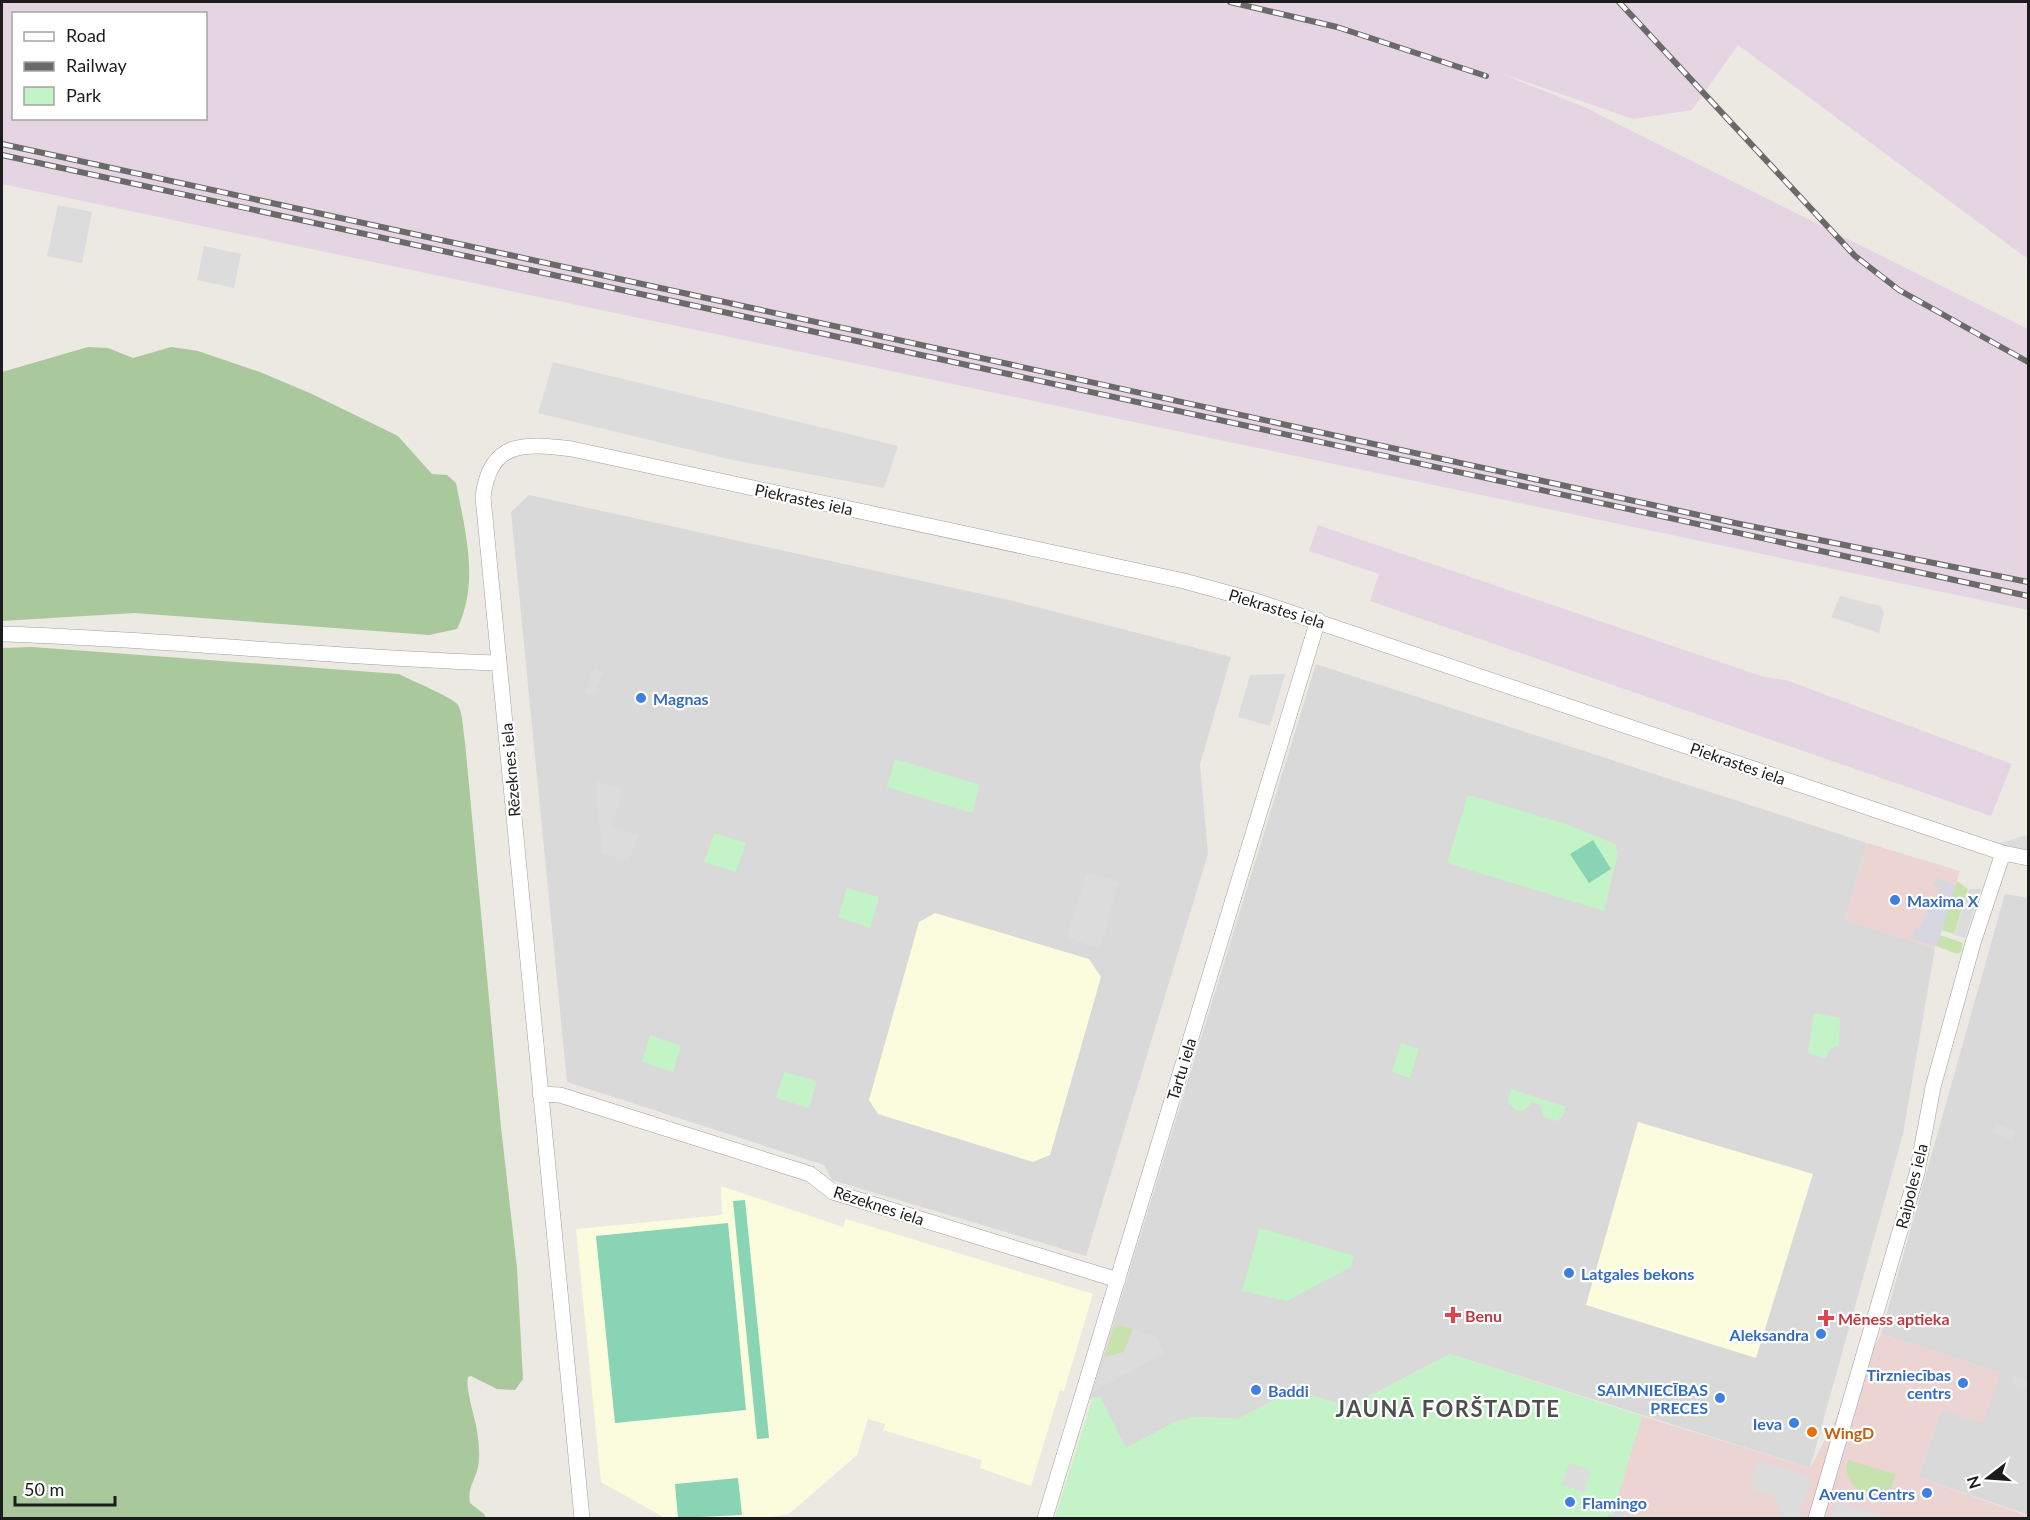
<svg xmlns="http://www.w3.org/2000/svg" width="2030" height="1520" viewBox="0 0 2030 1520" font-family="Lato,sans-serif">
	<rect width="100%" height="100%" fill="#ece9e3"/>
	<path fill="#dad9d9" d="M 529,495 L 1009,600 L 1231,657 L 1200,764 L 1208,854 L 1086,1256 L 832,1180 L 824,1165 L 567,1082 L 511,512 Z
		M 1316,664 L 1867,843 L 1845,920 L 1935,948 L 1903,1134 L 1810,1468 L 1450,1354 L 1349,1407 L 1294,1390 L 1238,1419 L 1197,1417 L 1177,1421 L 1126,1448 L 1100,1397 L 1090,1399 Z
		M 2005,894 L 2028,898 L 2028,1515 L 1918,1477 L 1941,1410 L 2001,1373 L 1881,1334 Z"/>
	<path fill="#ecd4d3" d="M 1867,843 L 1960,871 L 1935,948 L 1845,920 Z
		M 1881,1334 L 2001,1373 L 1983,1423 L 1941,1410 L 1918,1477 L 2028,1516 L 2028,1518 L 1611,1518 L 1642,1416 L 1810,1468 Z"/>
	<path fill="#e5d5e2" fill-rule="evenodd" d="M 2,2 L 2028,2 L 2028,259 L 1738,45 L 1692,110 L 1633,119 L 1500,73 L 1582,106 L 2028,329 L 2028,610 L 2,184 ZM 14,14 L 206,14 L 206,118 L 14,118 Z
		M 1318,525 L 1764,677 L 1786,680 L 2012,764 L 1991,816 L 1370,601 L 1379,574 L 1309,551 Z"/>
	<path fill="#fbfbdd" d="M 935,913 L 1089,959 L 1101,977 L 1050,1155 L 1033,1162 L 878,1114 L 869,1100 L 919,922 Z
		M 1638,1122 L 1813,1174 L 1756,1358 L 1586,1305 Z
		M 721,1186 L 843,1227 L 846,1219 L 1093,1294 L 1064,1391 L 1060,1390 L 1031,1486 L 980,1468 L 982,1460 L 883,1430 L 885,1424 L 868,1419 L 857,1455 L 789,1514 L 765,1518 L 665,1518 L 601,1482 L 576,1229 L 722,1215 Z"/>
	<path fill="#c8e2ad" d="M 1957,881 L 1968,889 L 1954,934 L 1941,930 Z
		M 1940,935 L 1963,943 L 1961,952 L 1957,954 L 1936,946 Z
		M 1120,1325 L 1133,1329 L 1124,1352 L 1106,1357 L 1102,1369 L 1113,1329 Z
		M 1848,1460 L 1895,1474 L 1892,1487 C 1871,1506 1840,1486 1848,1460 Z"/>
	<path fill="#a9c89c" d="M 88,347 L 108,348 L 133,358 L 171,347 L 198,351 L 260,372 L 312,394 L 398,436 L 432,474 L 447,475 L 456,483 C 465,530 480,583 457,629 L 429,635 L 134,613 L 2,621 L 2,372 Z
		M 32,647 L 399,674 C 410,680 454,698 458,705 C 463,713 463,732 465,742 L 501,1127 L 517,1268 L 523,1379 L 515,1390 L 497,1389 L 471,1376 L 468,1377 C 465,1391 477,1421 478,1438 C 479,1447 480,1458 478,1467 C 475,1481 467,1488 470,1503 L 484,1514 L 486,1518 L 2,1518 L 2,648 Z"/>
	<path fill="#c3f3c6" d="M 895,759 L 980,785 L 972,813 L 887,787 Z
		M 1468,795 L 1563,823 L 1615,844 L 1618,853 L 1604,911 L 1447,863 Z
		M 714,833 L 746,843 L 736,872 L 704,862 Z
		M 847,888 L 879,897 L 870,928 L 838,917 Z
		M 1814,1013 L 1840,1018 L 1839,1045 L 1830,1049 L 1826,1059 L 1808,1053 Z
		M 650,1035 L 681,1046 L 673,1072 L 642,1062 Z
		M 1401,1043 L 1419,1049 L 1410,1078 L 1392,1072 Z
		M 784,1072 L 817,1081 L 809,1108 L 776,1098 Z
		M 1511,1089 L 1566,1107 L 1563,1116 L 1557,1121 L 1543,1117 L 1541,1105 L 1532,1102 L 1523,1111 L 1517,1111 L 1508,1102 Z
		M 1260,1228 L 1354,1256 L 1351,1267 L 1287,1301 L 1242,1291 Z
		M 1450,1354 L 1642,1416 L 1611,1518 L 1055,1518 L 1093,1397 L 1100,1397 L 1126,1448 L 1177,1421 L 1197,1417 L 1238,1419 L 1295,1390 L 1350,1407 Z"/>
	<path fill="#88d4b5" d="M 1593,840 L 1611,869 L 1589,883 L 1570,854 Z
		M 745,1200 L 769,1438 L 757,1439 L 733,1201 Z
		M 728,1223 L 746,1410 L 615,1423 L 596,1236 Z
		M 738,1478 L 742,1515 L 678,1518 L 675,1484 Z"/>
	<path fill="#dcdcdc" d="M 58,205 L 92,212 L 82,263 L 47,256 Z
		M 204,246 L 241,254 L 234,288 L 197,280 Z
		M 553,362 L 898,446 L 884,488 L 728,459 L 538,413 Z
		M 1840,596 L 1880,606 L 1884,613 L 1879,633 L 1831,617 Z
		M 594,669 L 603,672 L 594,696 L 585,693 Z
		M 1285,674 L 1270,726 L 1238,717 L 1250,675 Z
		M 596,781 L 623,790 L 612,826 L 638,835 L 629,862 L 602,853 Z
		M 2026,835 L 2028,835 L 2028,851 L 1995,845 Z
		M 1086,873 L 1119,882 L 1100,948 L 1067,938 Z
		M 1969,889 L 1981,889 L 1965,938 L 1954,935 Z
		M 1995,1124 L 2016,1131 L 2013,1140 L 1992,1133 Z
		M 1133,1329 L 1157,1337 L 1164,1353 L 1093,1392 L 1106,1357 L 1124,1352 Z
		M 2012,1375 L 2028,1380 L 2028,1389 L 2013,1384 Z
		M 1756,1460 L 1811,1477 L 1799,1518 L 1781,1518 L 1776,1497 L 1752,1490 L 1754,1484 L 1750,1482 Z
		M 1569,1463 L 1591,1470 L 1584,1492 L 1562,1485 Z
		M 1836,1502 L 1882,1515 L 1881,1518 L 1831,1518 Z"/>
	<path fill="#d7d7e2" d="M 1936,878 L 1956,885 L 1937,946 L 1912,939 L 1915,928 L 1920,929 L 1928,906 L 1934,907 L 1940,889 L 1933,886 Z
		M 1616,1503 L 1627,1506 L 1623,1518 L 1607,1518 L 1608,1514 L 1612,1515 Z"/>
	<g fill="none" stroke-linecap="round" stroke-linejoin="round">
		<defs>
			<path id="minor" d="M 2,634 C 168,639 333,658 499,663
				M 540,1094 L 560,1095 L 810,1174 L 833,1192 L 1118,1280
				M 582,1518 L 483,497 C 490,440 525,443 572,449 L 1184,581 L 1253,600 L 2003,853 L 2028,858
				M 1045,1518 L 1318,620
				M 1816,1518 L 1917,1173 L 1933,1087 L 1973,943 L 2003,853"/>
		</defs>
		<use href="#minor" stroke="#a0a0a0" stroke-width="16"/>
		<use href="#minor" stroke="#fff" stroke-width="15"/>
		<defs>
			<path id="rail" d="M 1230,2 L 1337,27 L 1486,76
				M 1619,2 L 1855,256 L 1899,290 L 2028,362
				M 2,144 L 1735,523 L 2028,582
				M 2,155 L 2028,596"/>
		</defs>
		<use href="#rail" stroke="#6a6a6a" stroke-width="6"/>
		<use href="#rail" stroke="#fff" stroke-width="4" stroke-dasharray="11" stroke-linecap="butt"/>
	</g>
	<g fill="#3f7fe0" stroke="#fff" stroke-width="2">
		<circle cx="641" cy="698" r="6"/>
		<circle cx="1895" cy="900" r="6"/>
		<circle cx="1569" cy="1273" r="6"/>
		<circle cx="1821" cy="1334" r="6"/>
		<circle cx="1963" cy="1383" r="6"/>
		<circle cx="1256" cy="1390" r="6"/>
		<circle cx="1720" cy="1398" r="6"/>
		<circle cx="1794" cy="1423" r="6"/>
		<circle cx="1927" cy="1493" r="6"/>
		<circle cx="1570" cy="1502" r="6"/>
	</g>
	<g fill="#e0444e" stroke="#fff" stroke-width="2">
		<path d="M1450 1306h6v6h6v6h-6v6h-6v-6h-6v-6h6z"/>
		<path d="M1823 1309h6v6h6v6h-6v6h-6v-6h-6v-6h6z"/>
	</g>
	<circle fill="#e8710a" stroke="#fff" stroke-width="2" cx="1812" cy="1432" r="6"/>
	<g text-anchor="middle" dominant-baseline="central" stroke-width="4.5" stroke-linejoin="round" paint-order="stroke">
		<g font-size="16" fill="#1c1c1c" stroke="#fff">
			<text transform="translate(804 499) rotate(12)">Piekrastes iela</text>
			<text transform="translate(1277 608) rotate(17)">Piekrastes iela</text>
			<text transform="translate(1738 763) rotate(19)">Piekrastes iela</text>
			<text transform="translate(510 770) rotate(-95)">Rēzeknes iela</text>
			<text transform="translate(1181 1069) rotate(-73)">Tartu iela</text>
			<text transform="translate(1911 1186) rotate(-76)">Raipoles iela</text>
			<text transform="translate(879 1205) rotate(18)">Rēzeknes iela</text>
		</g>
		<g font-size="16" font-weight="bold" fill="#366cbe" stroke="#fff" text-anchor="start">
			<text x="653" y="698">Magnas</text>
			<text x="1907" y="900">Maxima X</text>
			<text x="1581" y="1273">Latgales bekons</text>
			<text x="1809" y="1334" text-anchor="end">Aleksandra</text>
			<text x="1951" y="1374" text-anchor="end">Tirzniecības<tspan x="1951" dy="18">centrs</tspan></text>
			<text x="1708" y="1389" text-anchor="end">SAIMNIECĪBAS<tspan x="1708" dy="18">PRECES</tspan></text>
			<text x="1268" y="1390">Baddi</text>
			<text x="1782" y="1423" text-anchor="end">Ieva</text>
			<text x="1915" y="1493" text-anchor="end">Avenu Centrs</text>
			<text x="1582" y="1502">Flamingo</text>
		</g>
		<g font-size="16" font-weight="bold" fill="#be3a42" stroke="#fff" text-anchor="start">
			<text x="1465" y="1315">Benu</text>
			<text x="1838" y="1318">Mēness aptieka</text>
		</g>
		<g font-size="16" font-weight="bold" fill="#c56008" stroke="#fff" text-anchor="start">
			<text x="1824" y="1432">WingD</text>
		</g>
		<g font-size="22" font-weight="bold" letter-spacing="1.5" fill="#4f4f4f" stroke="#fff">
			<text x="1448" y="1408">JAUNĀ FORŠTADTE</text>
		</g>
	</g>
	<rect width="2030" height="1520" fill="none" stroke="#1c1c1c" stroke-width="6"/>
	<rect x="12" y="12" width="195" height="108" fill="#ffffff" stroke="#a4a4a4" stroke-width="1.5"/>
	<rect x="24" y="32" width="30" height="9" fill="#ffffff" stroke="#a4a4a4" stroke-width="1.5"/>
	<text x="66" y="42" font-size="18" fill="#1c1c1c">Road</text>
	<rect x="24" y="62" width="30" height="9" fill="#6a6a6a" stroke="#a4a4a4" stroke-width="1.5"/>
	<text x="66" y="72" font-size="18" fill="#1c1c1c">Railway</text>
	<rect x="24" y="87" width="30" height="18" fill="#c3f3c6" stroke="#a4a4a4" stroke-width="1.5"/>
	<text x="66" y="102" font-size="18" fill="#1c1c1c">Park</text>
	<g transform="translate(1988 1478) rotate(253)" stroke="#ffffff" stroke-width="4.5" paint-order="stroke">
	<path d="M0-4.5L10 22L0 15L-10 22Z" fill="#1c1c1c"/>
	<text y="-9" font-size="16" font-weight="bold" text-anchor="middle" fill="#1c1c1c">N</text>
	</g>
	<path d="M15 1496v9h100v-9" fill="none" stroke="#1c1c1c" stroke-width="3"/>
	<text x="24" y="1496" font-size="18" fill="#1c1c1c" stroke="#ffffff" stroke-width="4.5" paint-order="stroke">50 m</text>
</svg>
